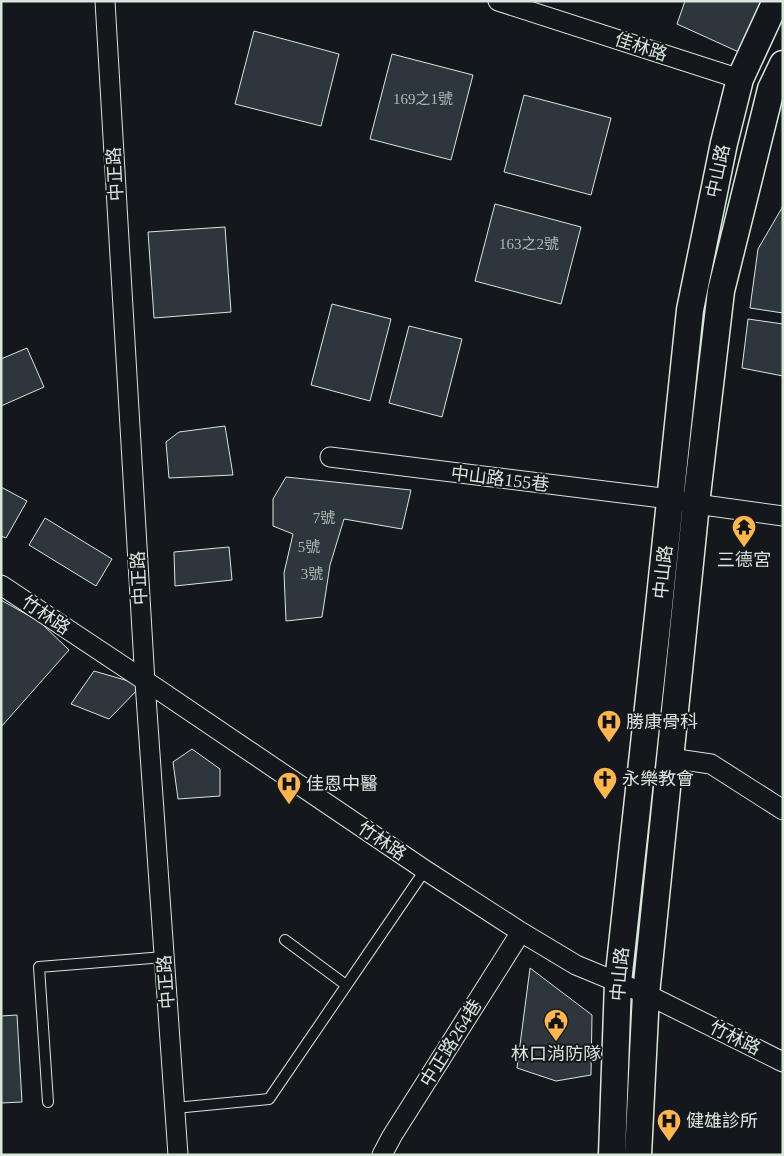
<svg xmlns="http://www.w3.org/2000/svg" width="784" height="1156" viewBox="0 0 784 1156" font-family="'Times New Roman','Noto Sans TC',serif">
	<rect width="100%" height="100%" fill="#14181c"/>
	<path fill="#2c363c" stroke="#d8e6dc" d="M 685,1 L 763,1 L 741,53 L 677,24 Z
		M 254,31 L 339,54 L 321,126 L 235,104 Z
		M 392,54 L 473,75 L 451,160 L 370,139 Z
		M 524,95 L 611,118 L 591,195 L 504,172 Z
		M 495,204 L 581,227 L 561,304 L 475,281 Z
		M 783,206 L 783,313 L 750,308 L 758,249 Z
		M 225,227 L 231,312 L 154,318 L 148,232 Z
		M 332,304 L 391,319 L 370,401 L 311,385 Z
		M 748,319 L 783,324 L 783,376 L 742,368 Z
		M 409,326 L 462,339 L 442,417 L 389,403 Z
		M 27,348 L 44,387 L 1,406 L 1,359 Z
		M 225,426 L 233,475 L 169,478 L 166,442 L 179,432 Z
		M 286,477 L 411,490 L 402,529 L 344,519 L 330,565 L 322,617 L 286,621 L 284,573 L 293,534 L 273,526 L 273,499 Z
		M 1,487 L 27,501 L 6,538 L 1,536 Z
		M 45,518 L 112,559 L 96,586 L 29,545 Z
		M 229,547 L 232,580 L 175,586 L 174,552 Z
		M 1,600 L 40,622 L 69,650 L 1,727 Z
		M 94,671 L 142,685 L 109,719 L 71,704 Z
		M 192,749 L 220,769 L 220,796 L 178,799 L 173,762 Z
		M 530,968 L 592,1015 L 591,1075 L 556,1081 L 517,1068 Z
		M 17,1015 L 22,1102 L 1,1103 L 1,1016 Z"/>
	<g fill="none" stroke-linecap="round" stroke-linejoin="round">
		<defs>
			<path id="lane" d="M 285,940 L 346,985
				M 48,1102 L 39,967 L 164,957
				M 175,1108 L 269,1099 L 425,870"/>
			<path id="street" d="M 105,1 L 145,682 L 178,1155
				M 498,1 L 740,79
				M 330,457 L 670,499 L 696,504 L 783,516
				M 1,585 L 162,692 L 425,870 L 521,932 L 576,965 L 646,994 L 783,1062
				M 670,758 L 711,764 L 783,810
				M 382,1155 L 392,1136 L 521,932"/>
			<path id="secondary" d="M 612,1155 L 618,982 L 658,616 L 690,310 L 724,143 L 740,79 L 776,1
				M 638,1155 L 646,994 L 696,504 L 721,291 L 771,89 L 783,64"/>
		</defs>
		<use href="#lane" stroke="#d8e6dc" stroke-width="12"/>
		<use href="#street" stroke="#d8e6dc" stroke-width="21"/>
		<use href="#secondary" stroke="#d8e6dc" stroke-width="29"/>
		<use href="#lane" stroke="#14181c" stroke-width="10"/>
		<use href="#street" stroke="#14181c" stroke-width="19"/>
		<use href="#secondary" stroke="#14181c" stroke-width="26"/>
	</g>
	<defs>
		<symbol id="temple-pin" viewBox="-11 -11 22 30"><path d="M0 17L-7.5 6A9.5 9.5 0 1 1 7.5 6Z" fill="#ffb74d" stroke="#14181c"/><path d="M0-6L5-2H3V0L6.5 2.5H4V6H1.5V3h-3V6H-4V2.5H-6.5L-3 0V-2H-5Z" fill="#111"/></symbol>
		<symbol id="hospital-pin" viewBox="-11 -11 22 30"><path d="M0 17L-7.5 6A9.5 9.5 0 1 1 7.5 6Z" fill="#ffb74d" stroke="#14181c"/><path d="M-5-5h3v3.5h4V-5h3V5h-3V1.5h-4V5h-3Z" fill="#111"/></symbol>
		<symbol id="church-pin" viewBox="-11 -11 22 30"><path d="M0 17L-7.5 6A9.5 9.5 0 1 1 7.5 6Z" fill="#ffb74d" stroke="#14181c"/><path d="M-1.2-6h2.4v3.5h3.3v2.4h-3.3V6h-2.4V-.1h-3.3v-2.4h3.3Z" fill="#111"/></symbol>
		<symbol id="civic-pin" viewBox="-11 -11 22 30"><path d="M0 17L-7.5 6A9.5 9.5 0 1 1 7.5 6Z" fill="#ffb74d" stroke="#14181c"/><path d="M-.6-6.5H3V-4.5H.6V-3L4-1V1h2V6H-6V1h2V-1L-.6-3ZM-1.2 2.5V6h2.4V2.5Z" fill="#111"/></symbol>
	</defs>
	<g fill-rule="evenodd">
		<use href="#temple-pin" x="730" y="513" width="28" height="38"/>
		<use href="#hospital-pin" x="595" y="708" width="28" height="38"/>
		<use href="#church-pin" x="591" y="765" width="28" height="38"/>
		<use href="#hospital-pin" x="275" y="770" width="28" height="38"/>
		<use href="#civic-pin" x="542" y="1007" width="28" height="38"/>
		<use href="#hospital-pin" x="655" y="1107" width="28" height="38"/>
	</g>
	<g text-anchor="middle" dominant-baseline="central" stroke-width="4" stroke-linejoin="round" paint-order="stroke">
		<g font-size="15" fill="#adbab4">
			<text x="423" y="99">169之1號</text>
			<text x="529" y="244">163之2號</text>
			<text x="324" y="518">7號</text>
			<text x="309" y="547">5號</text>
			<text x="312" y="574">3號</text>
		</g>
		<g font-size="18" fill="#d8e6dc" stroke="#14181c">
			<text transform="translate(641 47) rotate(18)">佳林路</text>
			<text transform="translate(718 171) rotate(-78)">中山路</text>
			<text transform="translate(115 174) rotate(-93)">中正路</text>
			<text transform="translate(500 479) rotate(7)">中山路155巷</text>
			<text transform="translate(663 572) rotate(-84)">中山路</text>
			<text transform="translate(139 578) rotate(-93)">中正路</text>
			<text transform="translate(46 615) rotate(34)">竹林路</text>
			<text transform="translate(382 841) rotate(34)">竹林路</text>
			<text transform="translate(620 974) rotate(-85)">中山路</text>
			<text transform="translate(166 982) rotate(-94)">中正路</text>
			<text transform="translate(735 1038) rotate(26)">竹林路</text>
			<text transform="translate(451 1043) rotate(-58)">中正路264巷</text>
		</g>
		<g font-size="18" fill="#d8e6dc" stroke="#14181c" text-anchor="start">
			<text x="744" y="560" text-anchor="middle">三德宮</text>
			<text x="626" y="722">勝康骨科</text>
			<text x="622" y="779">永樂教會</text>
			<text x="306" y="784">佳恩中醫</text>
			<text x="556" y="1054" text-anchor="middle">林口消防隊</text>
			<text x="686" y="1121">健雄診所</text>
		</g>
	</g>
	<rect width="784" height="1156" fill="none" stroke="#d8e6dc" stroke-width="5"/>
</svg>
